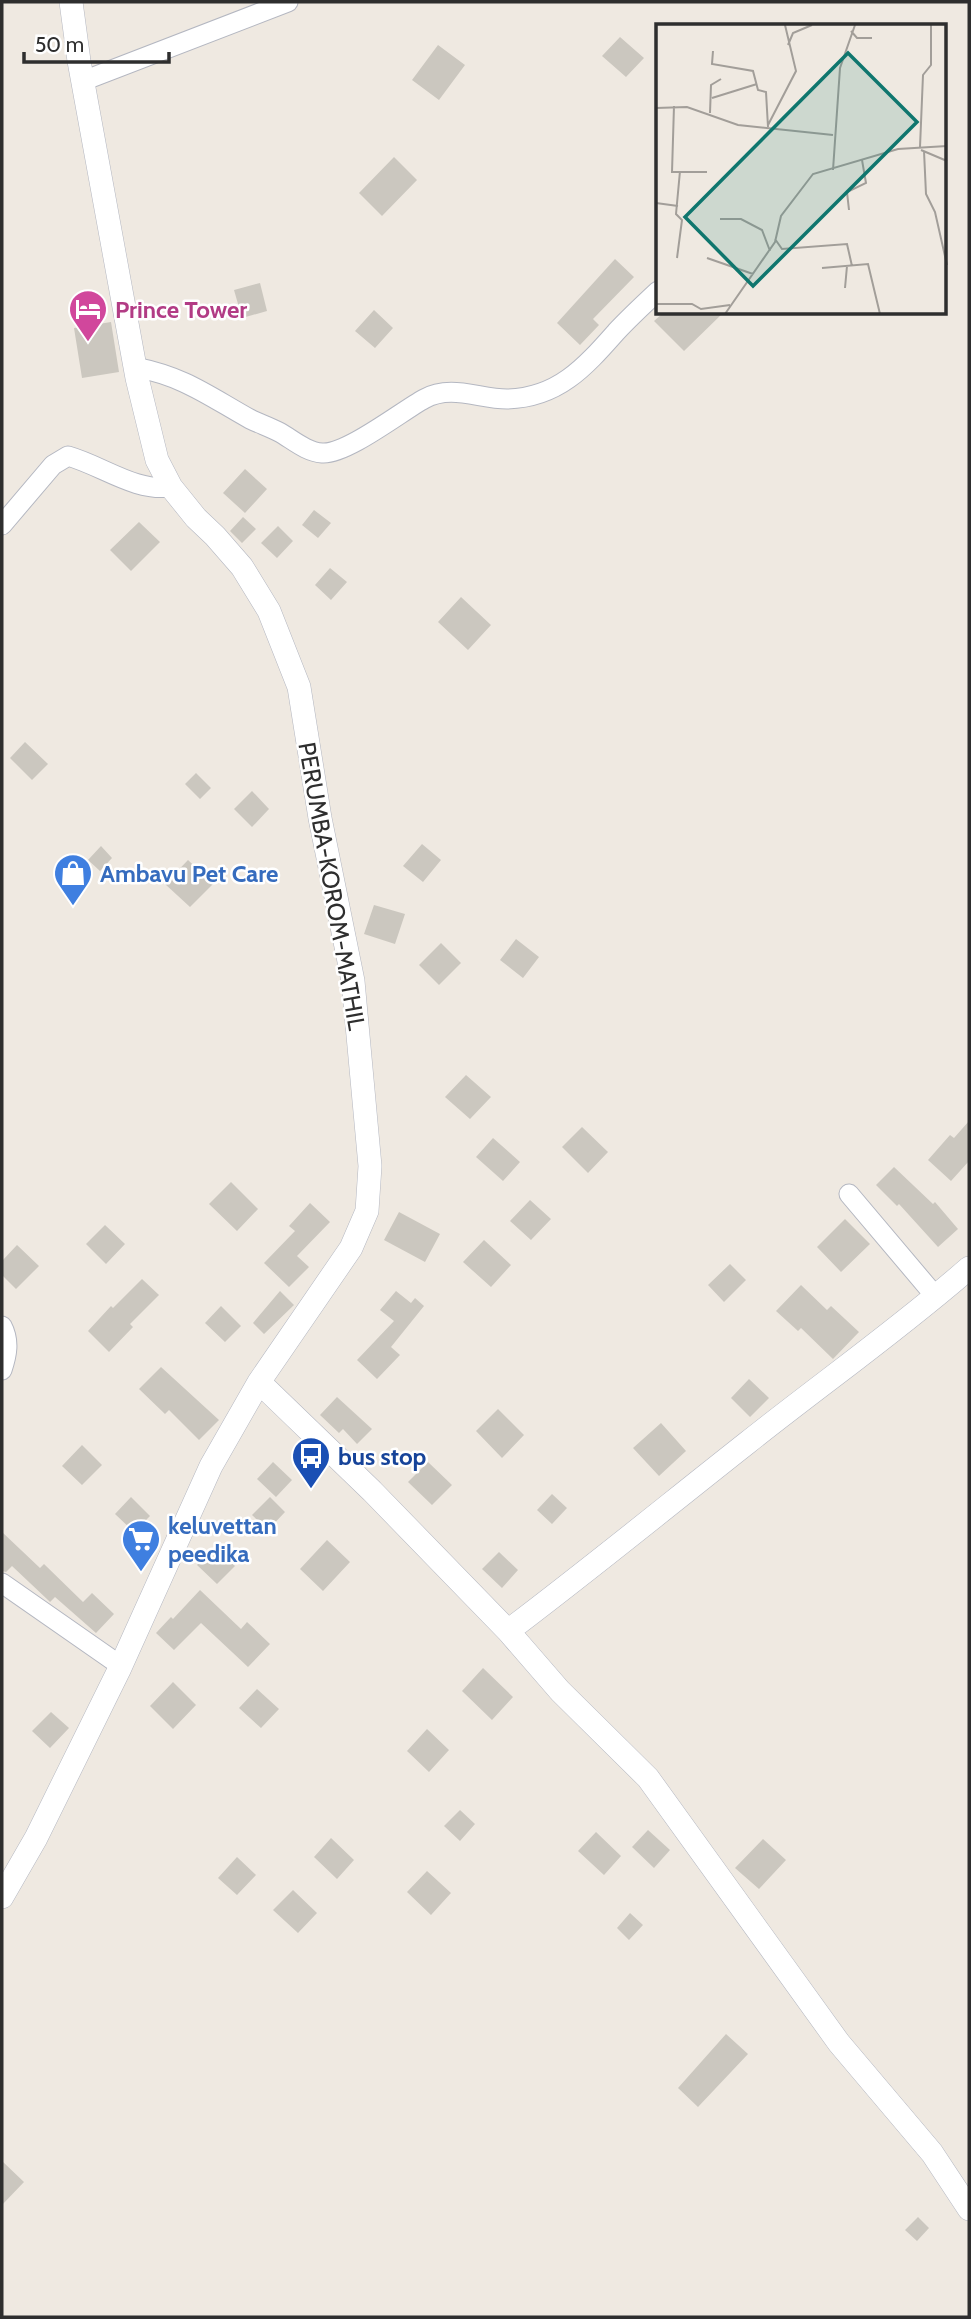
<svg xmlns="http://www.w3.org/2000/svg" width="971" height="2319" viewBox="0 0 971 2319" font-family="Cabin,sans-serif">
	<rect width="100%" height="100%" fill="#efe9e1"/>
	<path fill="#cbc7bf" d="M 620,37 L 644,58 L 626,77 L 602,56 Z
		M 438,45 L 465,65 L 439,100 L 412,80 Z
		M 394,157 L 417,180 L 382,216 L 359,193 Z
		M 615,259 L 634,277 L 593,319 L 599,325 L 580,345 L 557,323 Z
		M 260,283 L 267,311 L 242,318 L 234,290 Z
		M 374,310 L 393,328 L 375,348 L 355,331 Z
		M 663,313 L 723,313 L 684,351 L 654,321 Z
		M 111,322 L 119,372 L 82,378 L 74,328 Z
		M 245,469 L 267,489 L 245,513 L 223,493 Z
		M 314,510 L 331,523 L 318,538 L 302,525 Z
		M 243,517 L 256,529 L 242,543 L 230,531 Z
		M 139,522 L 160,542 L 131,571 L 110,550 Z
		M 278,526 L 293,541 L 277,558 L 261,543 Z
		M 330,568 L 347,582 L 331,600 L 315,585 Z
		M 461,597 L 491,625 L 468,650 L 438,622 Z
		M 25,742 L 48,764 L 32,780 L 10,758 Z
		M 196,773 L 211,788 L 200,799 L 185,784 Z
		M 252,791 L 269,809 L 252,827 L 234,809 Z
		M 422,844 L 441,860 L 423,882 L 403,866 Z
		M 101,846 L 112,858 L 100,871 L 88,860 Z
		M 188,860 L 213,884 L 190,907 L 165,884 Z
		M 374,905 L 405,914 L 395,944 L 364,934 Z
		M 516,939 L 539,957 L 523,978 L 500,960 Z
		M 441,943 L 461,963 L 439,985 L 419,965 Z
		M 466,1075 L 491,1097 L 470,1119 L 445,1097 Z
		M 969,1121 L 969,1161 L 951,1181 L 928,1160 L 950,1135 L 954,1138 Z
		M 582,1127 L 608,1152 L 588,1173 L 562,1147 Z
		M 493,1138 L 520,1162 L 503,1181 L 476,1157 Z
		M 894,1167 L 933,1204 L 935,1202 L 958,1229 L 938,1247 L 899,1204 L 897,1206 L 876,1185 Z
		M 231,1182 L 258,1209 L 237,1231 L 209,1204 Z
		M 530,1200 L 551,1219 L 531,1240 L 510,1221 Z
		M 310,1203 L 330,1222 L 297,1256 L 309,1267 L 289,1287 L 264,1263 L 295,1231 L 289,1226 Z
		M 399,1212 L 440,1234 L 425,1262 L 384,1240 Z
		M 845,1219 L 870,1244 L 841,1272 L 817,1247 Z
		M 105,1225 L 125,1244 L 106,1264 L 86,1244 Z
		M 484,1240 L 511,1265 L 491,1287 L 463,1262 Z
		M 17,1245 L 39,1266 L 16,1289 L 2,1275 L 2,1261 Z
		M 730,1264 L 746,1280 L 724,1302 L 708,1285 Z
		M 142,1279 L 159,1295 L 130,1324 L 133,1327 L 109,1352 L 88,1331 L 111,1306 L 113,1308 Z
		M 801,1285 L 827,1310 L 831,1306 L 859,1332 L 833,1359 L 801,1328 L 798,1331 L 776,1311 Z
		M 280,1291 L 294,1305 L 264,1334 L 253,1323 Z
		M 396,1291 L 411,1303 L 415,1298 L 424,1306 L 391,1347 L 400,1355 L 377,1379 L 357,1360 L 394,1321 L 380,1310 Z
		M 221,1306 L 241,1326 L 225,1342 L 205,1323 Z
		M 161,1367 L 219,1420 L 199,1440 L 169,1410 L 165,1414 L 139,1389 Z
		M 749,1379 L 769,1398 L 750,1417 L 731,1398 Z
		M 337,1397 L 372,1429 L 357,1444 L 343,1429 L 339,1433 L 320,1415 Z
		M 498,1409 L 524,1435 L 502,1458 L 476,1431 Z
		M 661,1423 L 686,1451 L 659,1476 L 633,1448 Z
		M 82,1445 L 102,1465 L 82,1485 L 62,1466 Z
		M 273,1462 L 292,1480 L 276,1497 L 257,1479 Z
		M 428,1462 L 452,1485 L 432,1505 L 408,1482 Z
		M 552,1494 L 567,1508 L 552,1524 L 537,1510 Z
		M 131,1497 L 150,1516 L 134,1532 L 115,1514 Z
		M 270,1497 L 285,1512 L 268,1530 L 252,1515 Z
		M 2,1532 L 40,1568 L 44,1564 L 83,1602 L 92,1593 L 114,1614 L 96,1633 L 55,1597 L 50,1602 L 48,1600 L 12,1566 L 6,1572 L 2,1571 Z
		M 327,1540 L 350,1562 L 323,1591 L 300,1569 Z
		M 215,1547 L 235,1566 L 217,1584 L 197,1565 Z
		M 499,1552 L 518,1570 L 502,1588 L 482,1569 Z
		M 200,1590 L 241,1629 L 247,1622 L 270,1644 L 248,1667 L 201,1623 L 174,1650 L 156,1633 L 171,1617 L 173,1619 Z
		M 483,1668 L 513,1697 L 492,1720 L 462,1691 Z
		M 173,1682 L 196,1705 L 173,1729 L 150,1706 Z
		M 257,1689 L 279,1709 L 261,1728 L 239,1708 Z
		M 51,1712 L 69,1728 L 50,1748 L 32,1731 Z
		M 427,1729 L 449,1750 L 429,1772 L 407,1751 Z
		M 460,1810 L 475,1824 L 460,1841 L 444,1826 Z
		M 648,1830 L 670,1850 L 654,1868 L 632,1847 Z
		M 596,1832 L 621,1856 L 604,1875 L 578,1851 Z
		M 331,1838 L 354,1860 L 337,1879 L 314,1857 Z
		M 763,1839 L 786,1860 L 759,1889 L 735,1868 Z
		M 237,1857 L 256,1875 L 237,1895 L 218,1878 Z
		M 427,1871 L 451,1893 L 431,1915 L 407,1892 Z
		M 293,1890 L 317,1913 L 298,1933 L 273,1910 Z
		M 630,1913 L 643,1925 L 629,1940 L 617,1928 Z
		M 726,2034 L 748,2054 L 698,2107 L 678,2088 Z
		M 2,2161 L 24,2182 L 2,2205 Z
		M 918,2217 L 929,2228 L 917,2241 L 905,2230 Z"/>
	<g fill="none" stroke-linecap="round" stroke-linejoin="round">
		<defs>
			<path id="minor" d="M 83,81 L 288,2
				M 135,367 C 185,377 207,395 250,419 C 260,424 270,427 279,432 C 292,439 306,452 322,453 C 346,455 402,411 424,399 C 451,384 479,399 507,399 C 558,398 585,367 616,332 C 629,318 644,304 658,291
				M 2,525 L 53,465 L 68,456 C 103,466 135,492 171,487
				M 849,1194 L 936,1297
				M 2,1326 C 10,1341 7,1355 2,1370
				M 2,1583 L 121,1666"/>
			<path id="tertiary" d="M 259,1382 L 372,1491 L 508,1631 L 560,1691 L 648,1778 L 839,2043 L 932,2153 L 969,2209
				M 508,1631 C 589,1570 667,1506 747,1443 C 821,1384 898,1330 969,1268
				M 2,1897 L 36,1838 L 119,1670 L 211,1466 L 259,1382 L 351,1248 L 367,1211 L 370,1166 L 353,981 L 320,818 L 299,687 L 269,611 L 242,567 L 215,536 L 196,518 L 171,487 L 157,460 L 137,378 L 79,61 L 71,2"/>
		</defs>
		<use href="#minor" stroke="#b4b7c1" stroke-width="21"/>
		<use href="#tertiary" stroke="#b4b7c1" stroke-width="24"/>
		<use href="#minor" stroke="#fff" stroke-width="19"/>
		<use href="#tertiary" stroke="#fff" stroke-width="23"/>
	</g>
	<defs>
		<symbol id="hotel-pin" viewBox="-11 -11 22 30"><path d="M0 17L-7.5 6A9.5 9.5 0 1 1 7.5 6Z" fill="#d1479c" stroke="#fff"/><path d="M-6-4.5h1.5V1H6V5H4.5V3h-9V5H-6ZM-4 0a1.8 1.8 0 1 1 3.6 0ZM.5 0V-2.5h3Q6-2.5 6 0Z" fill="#fff"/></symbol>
		<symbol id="shop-pin" viewBox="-11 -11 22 30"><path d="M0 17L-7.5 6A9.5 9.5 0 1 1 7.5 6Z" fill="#3f7fe0" stroke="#fff"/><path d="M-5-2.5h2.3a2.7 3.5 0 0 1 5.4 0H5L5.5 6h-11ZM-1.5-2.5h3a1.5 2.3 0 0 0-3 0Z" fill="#fff"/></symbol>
		<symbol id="bus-pin" viewBox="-11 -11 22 30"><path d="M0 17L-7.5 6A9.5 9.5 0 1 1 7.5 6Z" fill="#1a4fb4" stroke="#fff"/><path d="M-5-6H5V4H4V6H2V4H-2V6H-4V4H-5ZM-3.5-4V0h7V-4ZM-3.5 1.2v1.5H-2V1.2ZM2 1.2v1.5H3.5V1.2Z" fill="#fff"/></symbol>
		<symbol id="supermarket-pin" viewBox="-11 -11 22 30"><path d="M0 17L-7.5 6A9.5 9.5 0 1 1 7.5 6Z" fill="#3f7fe0" stroke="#fff"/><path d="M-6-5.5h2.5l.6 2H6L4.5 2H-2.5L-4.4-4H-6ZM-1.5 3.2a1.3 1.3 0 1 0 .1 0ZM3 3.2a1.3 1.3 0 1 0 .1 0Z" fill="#fff"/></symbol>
	</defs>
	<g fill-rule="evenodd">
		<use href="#hotel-pin" x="66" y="287" width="44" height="60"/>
		<use href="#shop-pin" x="51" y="851" width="44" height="60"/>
		<use href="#bus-pin" x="289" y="1434" width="44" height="60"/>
		<use href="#supermarket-pin" x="119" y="1517" width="44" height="60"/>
	</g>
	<g text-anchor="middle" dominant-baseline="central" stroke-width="5" stroke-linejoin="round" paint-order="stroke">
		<g font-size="24" font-weight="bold" fill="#b23c85" stroke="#fff" text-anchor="start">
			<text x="115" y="309">Prince Tower</text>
		</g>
		<g font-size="24" font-weight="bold" fill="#366cbe" stroke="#fff" text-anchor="start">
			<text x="100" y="873">Ambavu Pet Care</text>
			<text x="168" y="1525">keluvettan<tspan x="168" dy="28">peedika</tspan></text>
		</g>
		<g font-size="24" fill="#2e2e2e" stroke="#fff">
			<text transform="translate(332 886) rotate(80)">PERUMBA-KOROM-MATHIL</text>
		</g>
		<g font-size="24" font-weight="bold" fill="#164399" stroke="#fff" text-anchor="start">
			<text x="338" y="1456">bus stop</text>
		</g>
	</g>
	<g transform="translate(656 24)">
		<rect width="290" height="290" fill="#efe9e1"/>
		<path fill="none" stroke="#a29e99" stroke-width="2" d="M 195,7 L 201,14 L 216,14M 132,21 L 137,9 L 156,1M 57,27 L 56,40 L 97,47 L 102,66 L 110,68 L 112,103M 56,74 L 101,60M 18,82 L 16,148 L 51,148M 0,84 L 31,83 L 82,101 L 177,111M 54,89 L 55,61 L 65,55M 112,101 L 140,47 L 129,1M 264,123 L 267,51 L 275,41 L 275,1M 265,126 L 291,137M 268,127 L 270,170 L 279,188 L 291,241M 177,146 L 184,44 L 199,1M 0,179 L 22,182M 193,186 L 191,168 L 210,159 L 206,136M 64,195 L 85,195 L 106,206 L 114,227M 119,215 L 126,225 L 191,220 L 196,242M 21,234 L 26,196 L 20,190 L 24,147M 51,234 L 97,250M 166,244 L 212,240 L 224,290M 189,264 L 191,242M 0,280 L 36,280 L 45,285 L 74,281M 69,290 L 119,218 L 125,192 L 157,150 L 242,125 L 291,122"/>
		<path fill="#0f766e" fill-opacity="0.15" stroke="#0f766e" stroke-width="3.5" d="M 192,29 L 261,98 L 97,262 L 29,193 Z"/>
		<rect width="290" height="290" fill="none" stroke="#2e2e2e" stroke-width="3.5"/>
	</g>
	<rect width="971" height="2319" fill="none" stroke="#2e2e2e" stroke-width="7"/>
	<path d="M24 52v10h145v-10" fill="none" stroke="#2e2e2e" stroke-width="3.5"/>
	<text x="35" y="52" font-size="21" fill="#2e2e2e" stroke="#ffffff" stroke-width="5" paint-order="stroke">50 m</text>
</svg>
